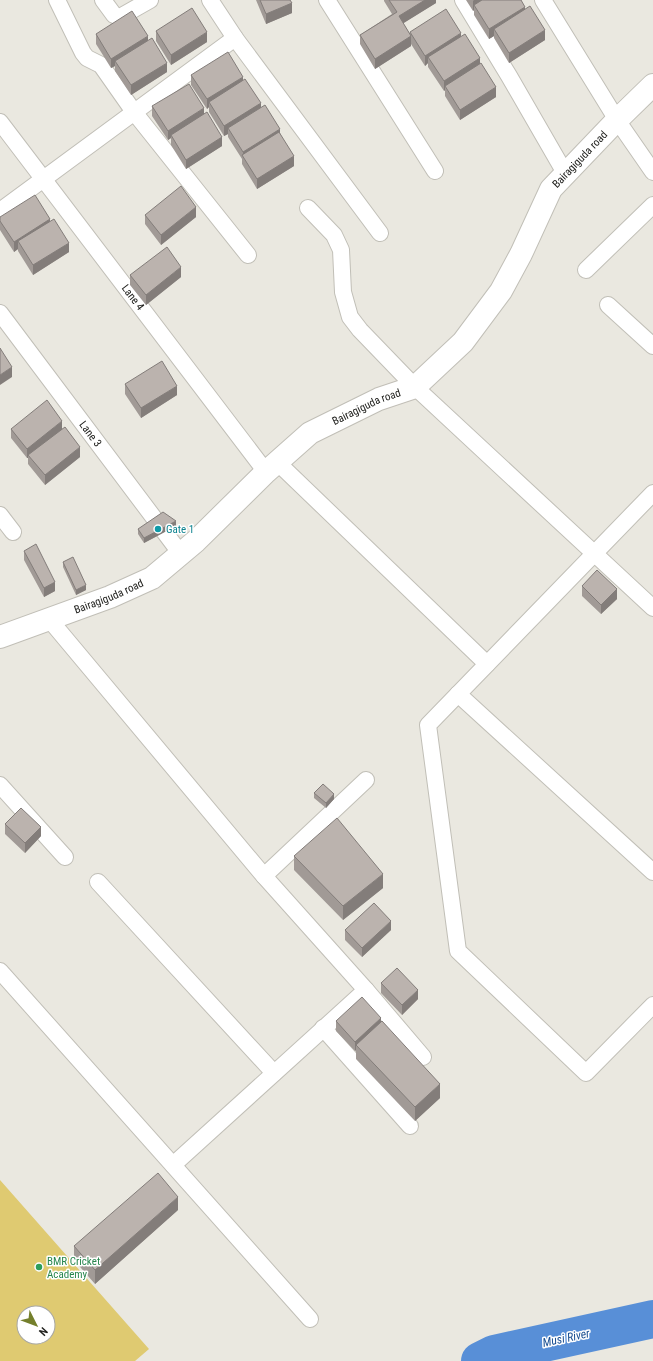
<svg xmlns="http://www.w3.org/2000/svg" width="653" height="1361" viewBox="0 0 653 1361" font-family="'Roboto Condensed',sans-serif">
	<rect width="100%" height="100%" fill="#eae8e0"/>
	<path fill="#dfca71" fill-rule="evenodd" d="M 0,1180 L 149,1349 L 135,1361 L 0,1361 ZM 24,1313 L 48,1313 L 48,1337 L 24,1337 Z"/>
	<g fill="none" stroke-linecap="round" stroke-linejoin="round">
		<path stroke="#588fd7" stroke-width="38" d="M 480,1361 L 494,1354 L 653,1319"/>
		<defs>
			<g id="street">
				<path d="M 57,0 L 83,53 L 87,58 L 101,65 L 134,112 L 248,255"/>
				<path d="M 103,0 L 114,15 L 120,17 L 150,0"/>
				<path d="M 210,0 L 235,38 L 380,233"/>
				<path d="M 327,0 L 435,171"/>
				<path d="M 463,0 L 509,76 L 565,173"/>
				<path d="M 543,0 L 617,120 L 653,172"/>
				<path id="s1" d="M 0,122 L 266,472"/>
				<path d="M 308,208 L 334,235 L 341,250 L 343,292 L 350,317 L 360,330 L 415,387 L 653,608"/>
				<path d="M 0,211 L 235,38"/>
				<path d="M 586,270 L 653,205"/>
				<path d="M 608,305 L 653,346"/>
				<path id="s2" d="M 0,313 L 181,554"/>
				<path d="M 277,462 L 487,664"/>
				<path d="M 653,493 L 428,725 L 458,951 L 586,1073 L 653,1005"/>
				<path d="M 0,515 L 13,532"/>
				<path d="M 49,619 L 264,876"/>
				<path d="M 458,694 L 653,872"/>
				<path d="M 366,780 L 264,876 L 366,990 L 423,1057"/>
				<path d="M 0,785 L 65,857"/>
				<path d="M 98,882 L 274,1073"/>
				<path d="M 0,971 L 310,1319"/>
				<path d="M 323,1028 L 410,1126"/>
				<path d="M 173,1165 L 366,990"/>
			</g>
			<g id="secondary">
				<path id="s3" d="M 0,637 L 110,597 L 152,578 L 196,541 L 266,472 L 310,433 L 379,399 L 415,387 L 463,342 L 501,291 L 521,254 L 551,189 L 617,120 L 653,85"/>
			</g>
		</defs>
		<use href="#street" stroke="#c1bfb7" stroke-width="18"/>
		<use href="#secondary" stroke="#c1bfb7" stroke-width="24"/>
		<use href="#street" stroke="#fff" stroke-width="16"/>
		<use href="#secondary" stroke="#fff" stroke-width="22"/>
	</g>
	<path fill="#a19a96" d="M 256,0 L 290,0 L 292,13 L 266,24 Z
		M 384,0 L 436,0 L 436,3 L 403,23 L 410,34 L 410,32 L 461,37 L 480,64 L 496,97 L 460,120 L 445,96 L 445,90 L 444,91 L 428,67 L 428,63 L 425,66 L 411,44 L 411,46 L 375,69 L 360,44 L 360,35 L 392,14 L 384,1 Z
		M 466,0 L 521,0 L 525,9 L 545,40 L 509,63 L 494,38 L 494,36 L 489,39 L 474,15 L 474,10 L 473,11 Z
		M 156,31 L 207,42 L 171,65 L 156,41 Z
		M 96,34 L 148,41 L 167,72 L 131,95 L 115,71 L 115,66 L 111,68 L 96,44 Z
		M 191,75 L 243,81 L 261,107 L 280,133 L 294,166 L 257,189 L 242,164 L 242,159 L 228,137 L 228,134 L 224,136 L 209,112 L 209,107 L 207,109 L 191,85 Z
		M 152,106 L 204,114 L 222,146 L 186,169 L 171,145 L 171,138 L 168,140 L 152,116 Z
		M 145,215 L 196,217 L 161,245 L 145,224 Z
		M 0,217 L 50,221 L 69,252 L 33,275 L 18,251 L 18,249 L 14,252 L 0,230 Z
		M 130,275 L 181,277 L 146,305 L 130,285 Z
		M 125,384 L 177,395 L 141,418 L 125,394 Z
		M 62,428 L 80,457 L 45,485 L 28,464 L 28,458 L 27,458 L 11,438 L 11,429 Z
		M 176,526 L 144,543 L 138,534 L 138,529 Z
		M 24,551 L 55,591 L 44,597 L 24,560 Z
		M 63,562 L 86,590 L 76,595 L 63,567 Z
		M 582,586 L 617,599 L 601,614 L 582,596 Z
		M 314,793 L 334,799 L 326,808 L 314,798 Z
		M 5,824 L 41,836 L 25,853 L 5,834 Z
		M 294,856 L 383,888 L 343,920 L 294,870 Z
		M 345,930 L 391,930 L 362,957 L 345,940 Z
		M 381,983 L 418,999 L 402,1015 L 381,993 Z
		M 336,1021 L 381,1022 L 440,1098 L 415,1121 L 356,1059 L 356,1050 L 355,1051 L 336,1031 Z
		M 178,1210 L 95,1284 L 74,1260 L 74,1246 Z"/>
	<path fill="#837d7a" d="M 425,0 L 436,0 L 436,3 L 399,26 L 399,16 Z
		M 474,0 L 490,0 L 474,5 L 474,10 L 473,11 L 473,1 Z
		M 292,3 L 292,13 L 266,24 L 266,14 Z
		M 525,7 L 525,16 L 494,29 L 494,36 L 489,39 L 489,29 Z
		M 545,30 L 545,40 L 509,63 L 509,53 Z
		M 207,32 L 207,42 L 171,65 L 171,55 Z
		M 461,33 L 461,42 L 428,57 L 428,63 L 425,66 L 425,56 Z
		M 148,36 L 148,45 L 115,61 L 115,66 L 111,68 L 111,59 Z
		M 411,36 L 411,46 L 375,69 L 375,59 Z
		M 480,58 L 480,68 L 445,86 L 445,90 L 444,91 L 444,81 Z
		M 167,63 L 167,72 L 131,95 L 131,85 Z
		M 243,77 L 243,86 L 209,102 L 209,107 L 207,109 L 207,99 Z
		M 496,87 L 496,97 L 460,120 L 460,110 Z
		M 261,103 L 261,113 L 228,128 L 228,134 L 224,136 L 224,126 Z
		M 204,108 L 204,117 L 171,135 L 171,138 L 168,140 L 168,131 Z
		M 280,129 L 280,139 L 243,157 L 243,152 Z
		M 222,137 L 222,146 L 186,169 L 186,160 Z
		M 294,156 L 294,166 L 257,189 L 257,179 Z
		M 196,207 L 196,217 L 161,245 L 161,235 Z
		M 50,219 L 50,229 L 18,241 L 18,249 L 14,252 L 14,242 Z
		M 69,243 L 69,252 L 33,275 L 33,265 Z
		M 181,267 L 181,277 L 146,305 L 146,295 Z
		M 12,367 L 12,377 L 0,385 L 0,375 Z
		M 177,386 L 177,395 L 141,418 L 141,408 Z
		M 62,421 L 62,430 L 28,455 L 28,458 L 27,458 L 27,449 Z
		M 80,447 L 80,457 L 45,485 L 45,475 Z
		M 176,521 L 176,526 L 144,543 L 144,538 Z
		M 55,582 L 55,591 L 44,597 L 44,588 Z
		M 86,585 L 86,590 L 76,595 L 76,590 Z
		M 617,589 L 617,599 L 601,614 L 601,605 Z
		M 334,794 L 334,799 L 326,808 L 326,803 Z
		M 41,827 L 41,836 L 25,853 L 25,843 Z
		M 383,874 L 383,888 L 343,920 L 343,906 Z
		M 391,921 L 391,930 L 362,957 L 362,948 Z
		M 418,990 L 418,999 L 402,1015 L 402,1005 Z
		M 381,1018 L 381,1027 L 356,1045 L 356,1050 L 355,1051 L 355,1042 Z
		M 440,1084 L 440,1098 L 415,1121 L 415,1107 Z
		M 178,1197 L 178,1210 L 95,1284 L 95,1270 Z"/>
	<path fill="#bbb3ae" stroke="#837d7a" d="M 260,0 L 290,0 L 292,3 L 266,14 Z
		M 389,0 L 425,0 L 399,16 L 411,36 L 375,59 L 360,35 L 397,12 Z
		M 482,0 L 521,0 L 525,7 L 489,29 L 474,5 Z
		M 530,6 L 545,30 L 509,53 L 494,29 Z
		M 192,8 L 207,32 L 171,55 L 156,31 Z
		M 446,9 L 461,33 L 425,56 L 410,32 Z
		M 132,11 L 148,36 L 111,59 L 96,34 Z
		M 465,34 L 480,58 L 444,81 L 428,57 Z
		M 152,38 L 167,63 L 131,85 L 115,61 Z
		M 228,52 L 243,77 L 207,99 L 191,75 Z
		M 481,63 L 496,87 L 460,110 L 445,86 Z
		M 245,79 L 261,103 L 224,126 L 209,102 Z
		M 189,84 L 204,108 L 168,131 L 152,106 Z
		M 265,105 L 280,129 L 243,152 L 228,128 Z
		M 207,112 L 222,137 L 186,160 L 171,135 Z
		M 279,132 L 294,156 L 257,179 L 242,155 Z
		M 181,186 L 196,207 L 161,235 L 145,215 Z
		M 35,195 L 50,219 L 14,242 L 0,221 L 0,217 Z
		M 54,219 L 69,243 L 33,265 L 18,241 Z
		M 167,247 L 181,267 L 146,295 L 130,275 Z
		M 0,348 L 12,367 L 0,375 Z
		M 162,361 L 177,386 L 141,408 L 125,384 Z
		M 47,400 L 62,421 L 27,449 L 11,429 Z
		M 65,427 L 80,447 L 45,475 L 28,455 Z
		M 163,512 L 176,521 L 144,538 L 138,529 Z
		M 36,544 L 55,582 L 44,588 L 24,551 Z
		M 73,557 L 86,585 L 76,590 L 63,562 Z
		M 597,570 L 617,589 L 601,605 L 582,586 Z
		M 323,784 L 334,794 L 326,803 L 314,793 Z
		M 21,808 L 41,827 L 25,843 L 5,824 Z
		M 337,818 L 383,874 L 343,906 L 294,856 Z
		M 374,903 L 391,921 L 362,948 L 345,930 Z
		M 397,968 L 418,990 L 402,1005 L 381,983 Z
		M 362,997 L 381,1018 L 355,1042 L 336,1021 Z
		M 382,1021 L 440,1084 L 415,1107 L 356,1045 Z
		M 158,1173 L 178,1197 L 95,1270 L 74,1246 Z"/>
	<circle fill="#0f9aa8" stroke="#fff" stroke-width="1.5" cx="158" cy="529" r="4"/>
	<circle fill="#2e9e5b" stroke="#fff" stroke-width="1.5" cx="39" cy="1267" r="4"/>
	<g text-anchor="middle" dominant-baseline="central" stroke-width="3" stroke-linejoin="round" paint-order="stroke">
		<g font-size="11" fill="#22221f" stroke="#fff">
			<text stroke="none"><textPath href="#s3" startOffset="777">Bairagiguda road</textPath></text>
			<text stroke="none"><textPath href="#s1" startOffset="220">Lane 4</textPath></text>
			<text stroke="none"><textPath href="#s3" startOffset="440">Bairagiguda road</textPath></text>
			<text stroke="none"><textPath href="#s2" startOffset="151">Lane 3</textPath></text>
			<text stroke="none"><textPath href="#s3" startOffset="116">Bairagiguda road</textPath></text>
		</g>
		<g font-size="11" fill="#0d838f" stroke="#fff" text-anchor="start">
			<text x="166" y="529">Gate 1</text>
		</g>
		<g font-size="11" fill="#27864d" stroke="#fff" text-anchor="start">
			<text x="47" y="1261">BMR Cricket<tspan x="47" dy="13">Academy</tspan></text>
		</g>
		<g font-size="12" font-style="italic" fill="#194f92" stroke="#fff">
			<text transform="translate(566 1338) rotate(-12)">Musi River</text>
		</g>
	</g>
	<g transform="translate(36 1325) rotate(132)"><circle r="19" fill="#ffffff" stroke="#a7a7a5"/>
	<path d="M0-3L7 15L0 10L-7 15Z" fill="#747f2c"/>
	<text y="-6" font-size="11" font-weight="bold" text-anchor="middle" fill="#22221f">N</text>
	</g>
</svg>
